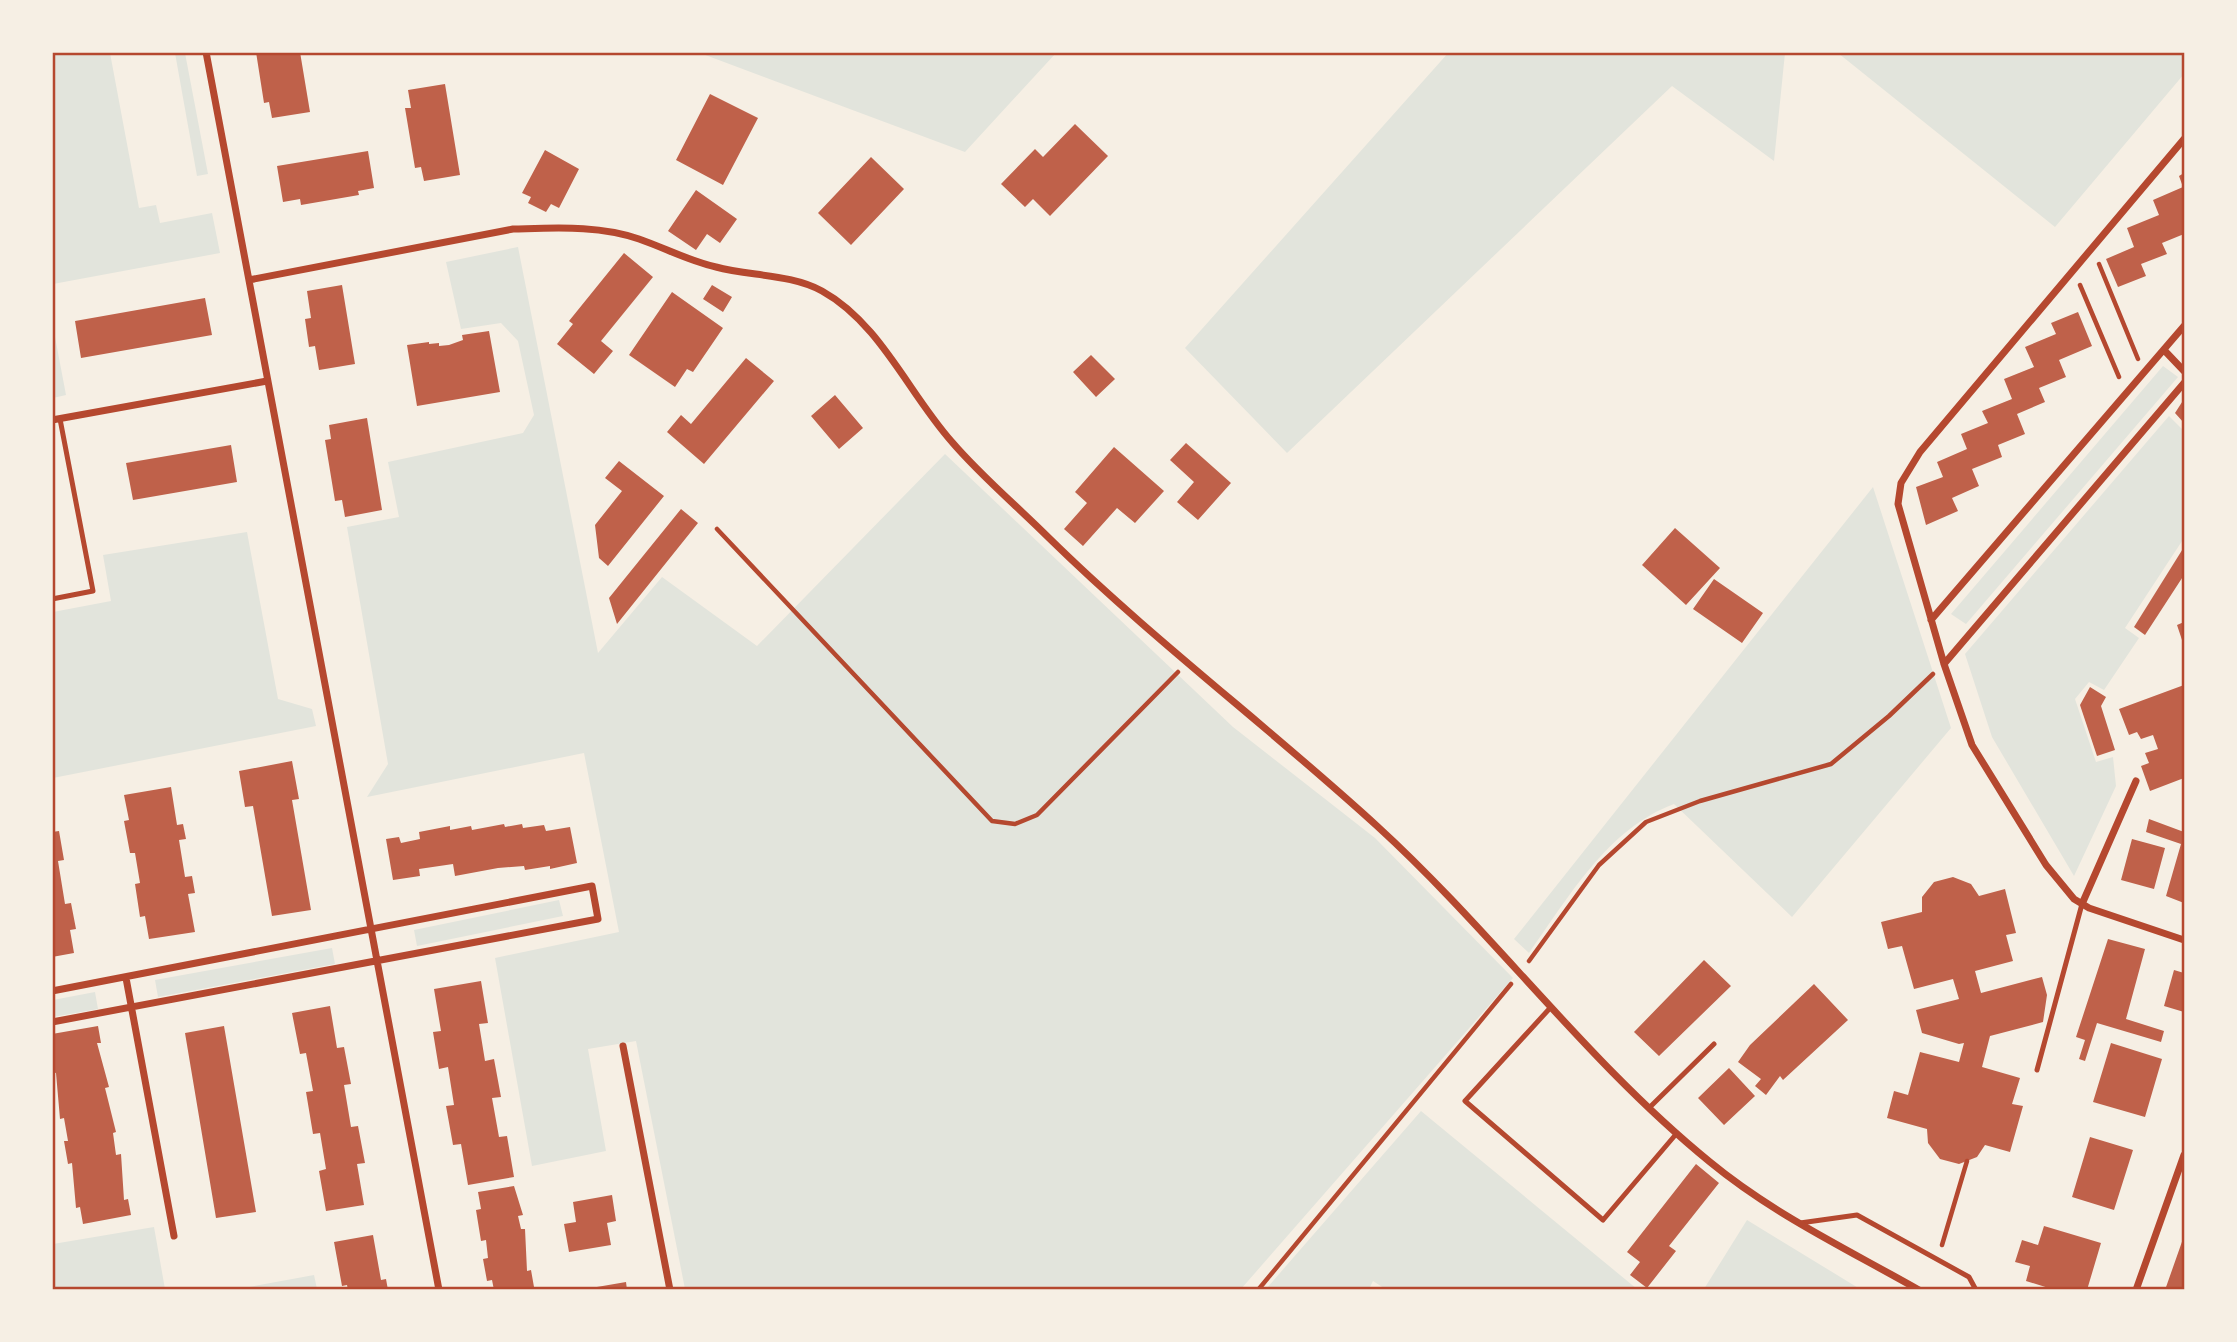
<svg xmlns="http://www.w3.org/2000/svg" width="2237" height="1342" viewBox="0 0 2237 1342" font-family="'Alegreya Sans',sans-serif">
	<rect width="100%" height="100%" fill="#f6efe4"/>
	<path fill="#e2e4dc" d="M 53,52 L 110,53 L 139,208 L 156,205 L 160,223 L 212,213 L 220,253 L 53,284 Z
		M 1449,52 L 1785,53 L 1774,161 L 1672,86 L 1287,453 L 1185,348 Z
		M 175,53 L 185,53 L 208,174 L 197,176 Z
		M 700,53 L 1056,53 L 965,152 Z
		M 1838,53 L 2184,53 L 2184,74 L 2055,227 Z
		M 518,247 L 598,653 L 662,577 L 757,646 L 945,454 L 1233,727 L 1375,838 L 1513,978 L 1241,1289 L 685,1289 L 636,1041 L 588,1049 L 606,1151 L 532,1166 L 495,958 L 619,932 L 584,753 L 367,797 L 388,764 L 347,527 L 399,517 L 388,462 L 523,433 L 534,415 L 518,341 L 501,323 L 461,329 L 446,262 Z
		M 52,321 L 66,395 L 53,398 L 52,398 Z
		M 2163,366 L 2178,377 L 1966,624 L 1951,614 Z
		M 2169,416 L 2184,431 L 2184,538 L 2125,628 L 2139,638 L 2104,690 L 2089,682 L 2075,699 L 2096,762 L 2113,757 L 2116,786 L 2074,876 L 1992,737 L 1965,654 Z
		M 1873,487 L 1951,728 L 1792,917 L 1674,804 C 1607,829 1569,897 1529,953 L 1514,939 Z
		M 247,532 L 278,699 L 312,709 L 316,726 L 53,778 L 53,612 L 111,601 L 103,555 Z
		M 559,900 L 563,916 L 417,946 L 414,930 Z
		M 332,948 L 335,964 L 158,997 L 155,980 Z
		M 95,992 L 98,1009 L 53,1017 L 53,1000 Z
		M 1421,1111 L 1637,1289 L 1387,1290 L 1373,1281 L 1369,1289 L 1266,1289 Z
		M 1747,1220 L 1860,1289 L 1704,1289 Z
		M 154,1227 L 165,1289 L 53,1289 L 53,1244 Z
		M 314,1275 L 317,1289 L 238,1289 Z"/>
	<path fill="#bf614a" d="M 256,52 L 300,52 L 310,112 L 272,118 L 269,102 L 264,103 Z
		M 445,84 L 460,175 L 424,181 L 421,167 L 415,168 L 405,108 L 411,108 L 408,90 Z
		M 710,94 L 758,118 L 723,185 L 676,160 Z
		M 1075,124 L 1108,156 L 1050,216 L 1033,199 L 1025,207 L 1001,184 L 1035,149 L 1043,157 Z
		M 545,150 L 579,169 L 559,208 L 551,204 L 546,212 L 528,203 L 531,197 L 522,193 Z
		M 368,151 L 374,188 L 358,191 L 359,195 L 301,205 L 300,199 L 283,202 L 277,166 Z
		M 871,157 L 904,189 L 851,245 L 818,213 Z
		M 2184,173 L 2184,234 L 2162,243 L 2167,254 L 2141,264 L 2146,276 L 2118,287 L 2106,259 L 2134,247 L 2127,228 L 2159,215 L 2153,200 L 2183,187 L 2179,176 Z
		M 696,190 L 737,219 L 720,243 L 707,234 L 696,250 L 668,231 Z
		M 624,253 L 653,277 L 601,341 L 613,351 L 594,374 L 557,344 L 573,324 L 569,321 Z
		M 342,285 L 355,364 L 319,370 L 315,346 L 309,347 L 305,319 L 311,318 L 307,291 Z
		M 712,285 L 732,297 L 723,312 L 703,299 Z
		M 672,292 L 723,328 L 693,372 L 687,369 L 675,387 L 629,355 Z
		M 205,298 L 212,335 L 81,358 L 75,321 Z
		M 2078,312 L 2092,346 L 2059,360 L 2066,377 L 2039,388 L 2045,402 L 2017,414 L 2025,434 L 1998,445 L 2002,457 L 1972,469 L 1979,486 L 1952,498 L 1958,511 L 1926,525 L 1916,487 L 1943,477 L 1937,462 L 1967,449 L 1961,434 L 1988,423 L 1982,411 L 2012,399 L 2004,379 L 2034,367 L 2025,347 L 2056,334 L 2051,323 Z
		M 489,331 L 500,392 L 417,406 L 407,345 L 429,342 L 429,344 L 439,343 L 439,346 L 449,345 L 463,340 L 462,335 Z
		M 1091,355 L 1115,379 L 1096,397 L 1073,372 Z
		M 746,358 L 774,381 L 704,464 L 667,432 L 681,415 L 691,424 Z
		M 835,395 L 863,428 L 839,449 L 811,416 Z
		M 2184,399 L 2184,423 L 2175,413 Z
		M 367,418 L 382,510 L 345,517 L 342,500 L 335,501 L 325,440 L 331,439 L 329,425 Z
		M 1186,443 L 1231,483 L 1198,520 L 1177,502 L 1194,482 L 1170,460 Z
		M 231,445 L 237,482 L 133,500 L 126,463 Z
		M 1114,447 L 1164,491 L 1135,523 L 1117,508 L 1083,546 L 1064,529 L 1087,503 L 1075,492 Z
		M 619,461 L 664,496 L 608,566 L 599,558 L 595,525 L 622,491 L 605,478 Z
		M 681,509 L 698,523 L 617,624 L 609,598 Z
		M 1675,528 L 1720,568 L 1686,605 L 1642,565 Z
		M 2184,547 L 2184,575 L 2145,635 L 2134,627 Z
		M 1714,579 L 1763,613 L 1742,643 L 1693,609 Z
		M 2184,622 L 2184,646 L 2177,625 Z
		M 2184,685 L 2184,778 L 2150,791 L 2141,766 L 2149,763 L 2145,753 L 2158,749 L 2153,735 L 2141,739 L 2137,732 L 2129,735 L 2119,709 Z
		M 2090,687 L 2106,697 L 2101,706 L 2115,750 L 2097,756 L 2080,705 Z
		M 292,761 L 299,799 L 292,800 L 311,910 L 272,916 L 253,806 L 245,807 L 239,771 Z
		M 171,787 L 177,825 L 183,824 L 186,839 L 179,840 L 185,877 L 192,876 L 195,893 L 188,894 L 195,932 L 149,939 L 145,916 L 140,917 L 135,884 L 140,883 L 135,853 L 130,853 L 124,821 L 129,820 L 124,795 Z
		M 2149,819 L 2184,832 L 2184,903 L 2166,896 L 2181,844 L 2146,832 Z
		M 504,824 L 505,827 L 522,824 L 523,828 L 544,825 L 546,831 L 570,827 L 577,863 L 550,869 L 550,866 L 525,870 L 524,866 L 498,868 L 455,876 L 453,864 L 419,869 L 420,876 L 393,880 L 386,839 L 399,837 L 401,843 L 420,839 L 419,832 L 450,826 L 450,830 L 471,826 L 472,830 Z
		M 59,831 L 64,860 L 58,861 L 65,904 L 71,903 L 76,929 L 70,930 L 74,953 L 52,957 L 52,832 Z
		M 2132,839 L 2165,848 L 2154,889 L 2121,880 Z
		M 1953,877 L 1971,884 L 1979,896 L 2005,889 L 2016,933 L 2006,935 L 2013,961 L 1975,971 L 1981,993 L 2042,977 L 2047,995 L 2043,1022 L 1990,1036 L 1982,1067 L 2020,1078 L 2012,1104 L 2023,1106 L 2010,1152 L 1985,1145 L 1977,1157 L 1959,1164 L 1940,1159 L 1928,1143 L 1927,1129 L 1887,1118 L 1894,1091 L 1908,1095 L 1920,1052 L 1959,1062 L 1964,1043 L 1959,1044 L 1922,1033 L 1916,1010 L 1959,999 L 1953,979 L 1914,989 L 1902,946 L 1888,949 L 1881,922 L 1922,912 L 1922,897 L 1934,882 Z
		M 2108,939 L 2145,949 L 2126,1019 L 2164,1031 L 2161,1042 L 2097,1023 L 2085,1061 L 2079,1059 L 2085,1040 L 2076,1037 Z
		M 1704,960 L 1731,986 L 1659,1056 L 1634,1032 Z
		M 2174,970 L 2184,973 L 2184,1012 L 2164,1006 Z
		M 481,981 L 488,1023 L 479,1024 L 485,1061 L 494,1059 L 501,1097 L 492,1098 L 499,1137 L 507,1136 L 514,1177 L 468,1185 L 461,1144 L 453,1145 L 446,1106 L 454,1105 L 448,1067 L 439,1069 L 433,1032 L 441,1031 L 434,989 Z
		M 1814,984 L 1848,1020 L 1783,1080 L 1780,1076 L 1766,1095 L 1755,1086 L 1761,1079 L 1738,1062 L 1750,1045 Z
		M 330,1006 L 337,1048 L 344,1047 L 351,1084 L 344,1085 L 351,1127 L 358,1126 L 365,1163 L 357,1164 L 364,1205 L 326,1211 L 319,1171 L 326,1169 L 320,1133 L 313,1134 L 306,1092 L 313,1091 L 306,1053 L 300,1054 L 292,1013 Z
		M 98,1026 L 101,1043 L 97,1043 L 109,1087 L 105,1088 L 116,1132 L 113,1133 L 116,1155 L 121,1154 L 124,1200 L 128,1199 L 131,1215 L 83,1224 L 80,1207 L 76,1208 L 72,1163 L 68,1164 L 64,1141 L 68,1141 L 64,1118 L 60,1119 L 56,1073 L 52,1072 L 52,1034 Z
		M 224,1026 L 256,1212 L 216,1218 L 185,1033 Z
		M 2111,1043 L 2162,1059 L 2145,1117 L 2093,1102 Z
		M 1729,1068 L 1755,1096 L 1724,1125 L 1698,1098 Z
		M 2090,1137 L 2133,1150 L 2114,1210 L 2072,1197 Z
		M 1696,1164 L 1719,1183 L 1669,1246 L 1676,1251 L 1647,1288 L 1630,1275 L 1640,1262 L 1627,1252 Z
		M 514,1186 L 523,1215 L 518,1216 L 521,1229 L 525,1229 L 527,1271 L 531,1270 L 534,1287 L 494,1290 L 492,1280 L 487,1281 L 483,1259 L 488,1258 L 486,1240 L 481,1241 L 476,1210 L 481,1209 L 478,1192 Z
		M 612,1195 L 616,1221 L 607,1223 L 611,1245 L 569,1252 L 564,1224 L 576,1222 L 573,1202 Z
		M 2044,1226 L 2101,1243 L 2087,1290 L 2055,1290 L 2026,1281 L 2030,1266 L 2015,1262 L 2022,1240 L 2038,1245 Z
		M 373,1235 L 381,1280 L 386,1279 L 388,1290 L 348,1290 L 347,1285 L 342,1286 L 334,1242 Z
		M 2184,1236 L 2184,1290 L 2165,1290 Z
		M 626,1282 L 627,1290 L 591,1290 L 591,1288 Z"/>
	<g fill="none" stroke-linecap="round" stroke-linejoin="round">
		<path stroke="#b5482f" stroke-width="4.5" d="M 2099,264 L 2138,359
			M 2080,285 L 2119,377
			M 717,529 L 992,821 L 1015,824 L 1037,815 L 1178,672
			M 1529,961 L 1599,865 L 1646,822 L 1700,801 L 1831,764 L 1889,716 L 1933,674
			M 1942,1245 L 1967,1161
			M 1258,1290 L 1511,984"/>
		<path stroke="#b5482f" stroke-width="5" d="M 52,599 L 93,591 L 60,419
			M 1551,1007 L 1465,1101 L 1603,1220 L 1677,1133
			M 2037,1070 L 2082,904
			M 1650,1107 L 1714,1044
			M 1800,1223 L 1857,1215 L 1969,1277 L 1976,1290"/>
		<path stroke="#b5482f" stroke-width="7" d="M 206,52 L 439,1290
			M 2184,139 L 1920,452 L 1901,483 L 1898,504 L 1944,664 L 1972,745 L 2046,865 L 2074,899 L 2089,908 L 2184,940
			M 249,280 L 513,229 C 555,228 599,225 639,239 C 665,248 689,261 716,267 C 749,276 791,274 822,291 C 880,323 909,394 952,442 C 981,476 1017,506 1049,538 C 1153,640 1269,727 1377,826 C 1493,932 1587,1062 1710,1162 C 1773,1214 1847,1249 1919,1290
			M 2164,350 L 2184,371
			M 52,420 L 267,381
			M 1931,620 L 2184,326
			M 1944,664 L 2184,383
			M 2082,904 L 2136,781
			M 126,978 L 174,1236
			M 52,991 L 592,886 L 598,919 L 52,1022
			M 623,1046 L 670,1290
			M 2136,1290 L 2184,1155"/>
	</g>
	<rect width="2237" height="1342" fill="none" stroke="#f6efe4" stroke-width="108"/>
	<rect x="54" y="54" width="2129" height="1234" fill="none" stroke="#b5482f" stroke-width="2.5"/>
</svg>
